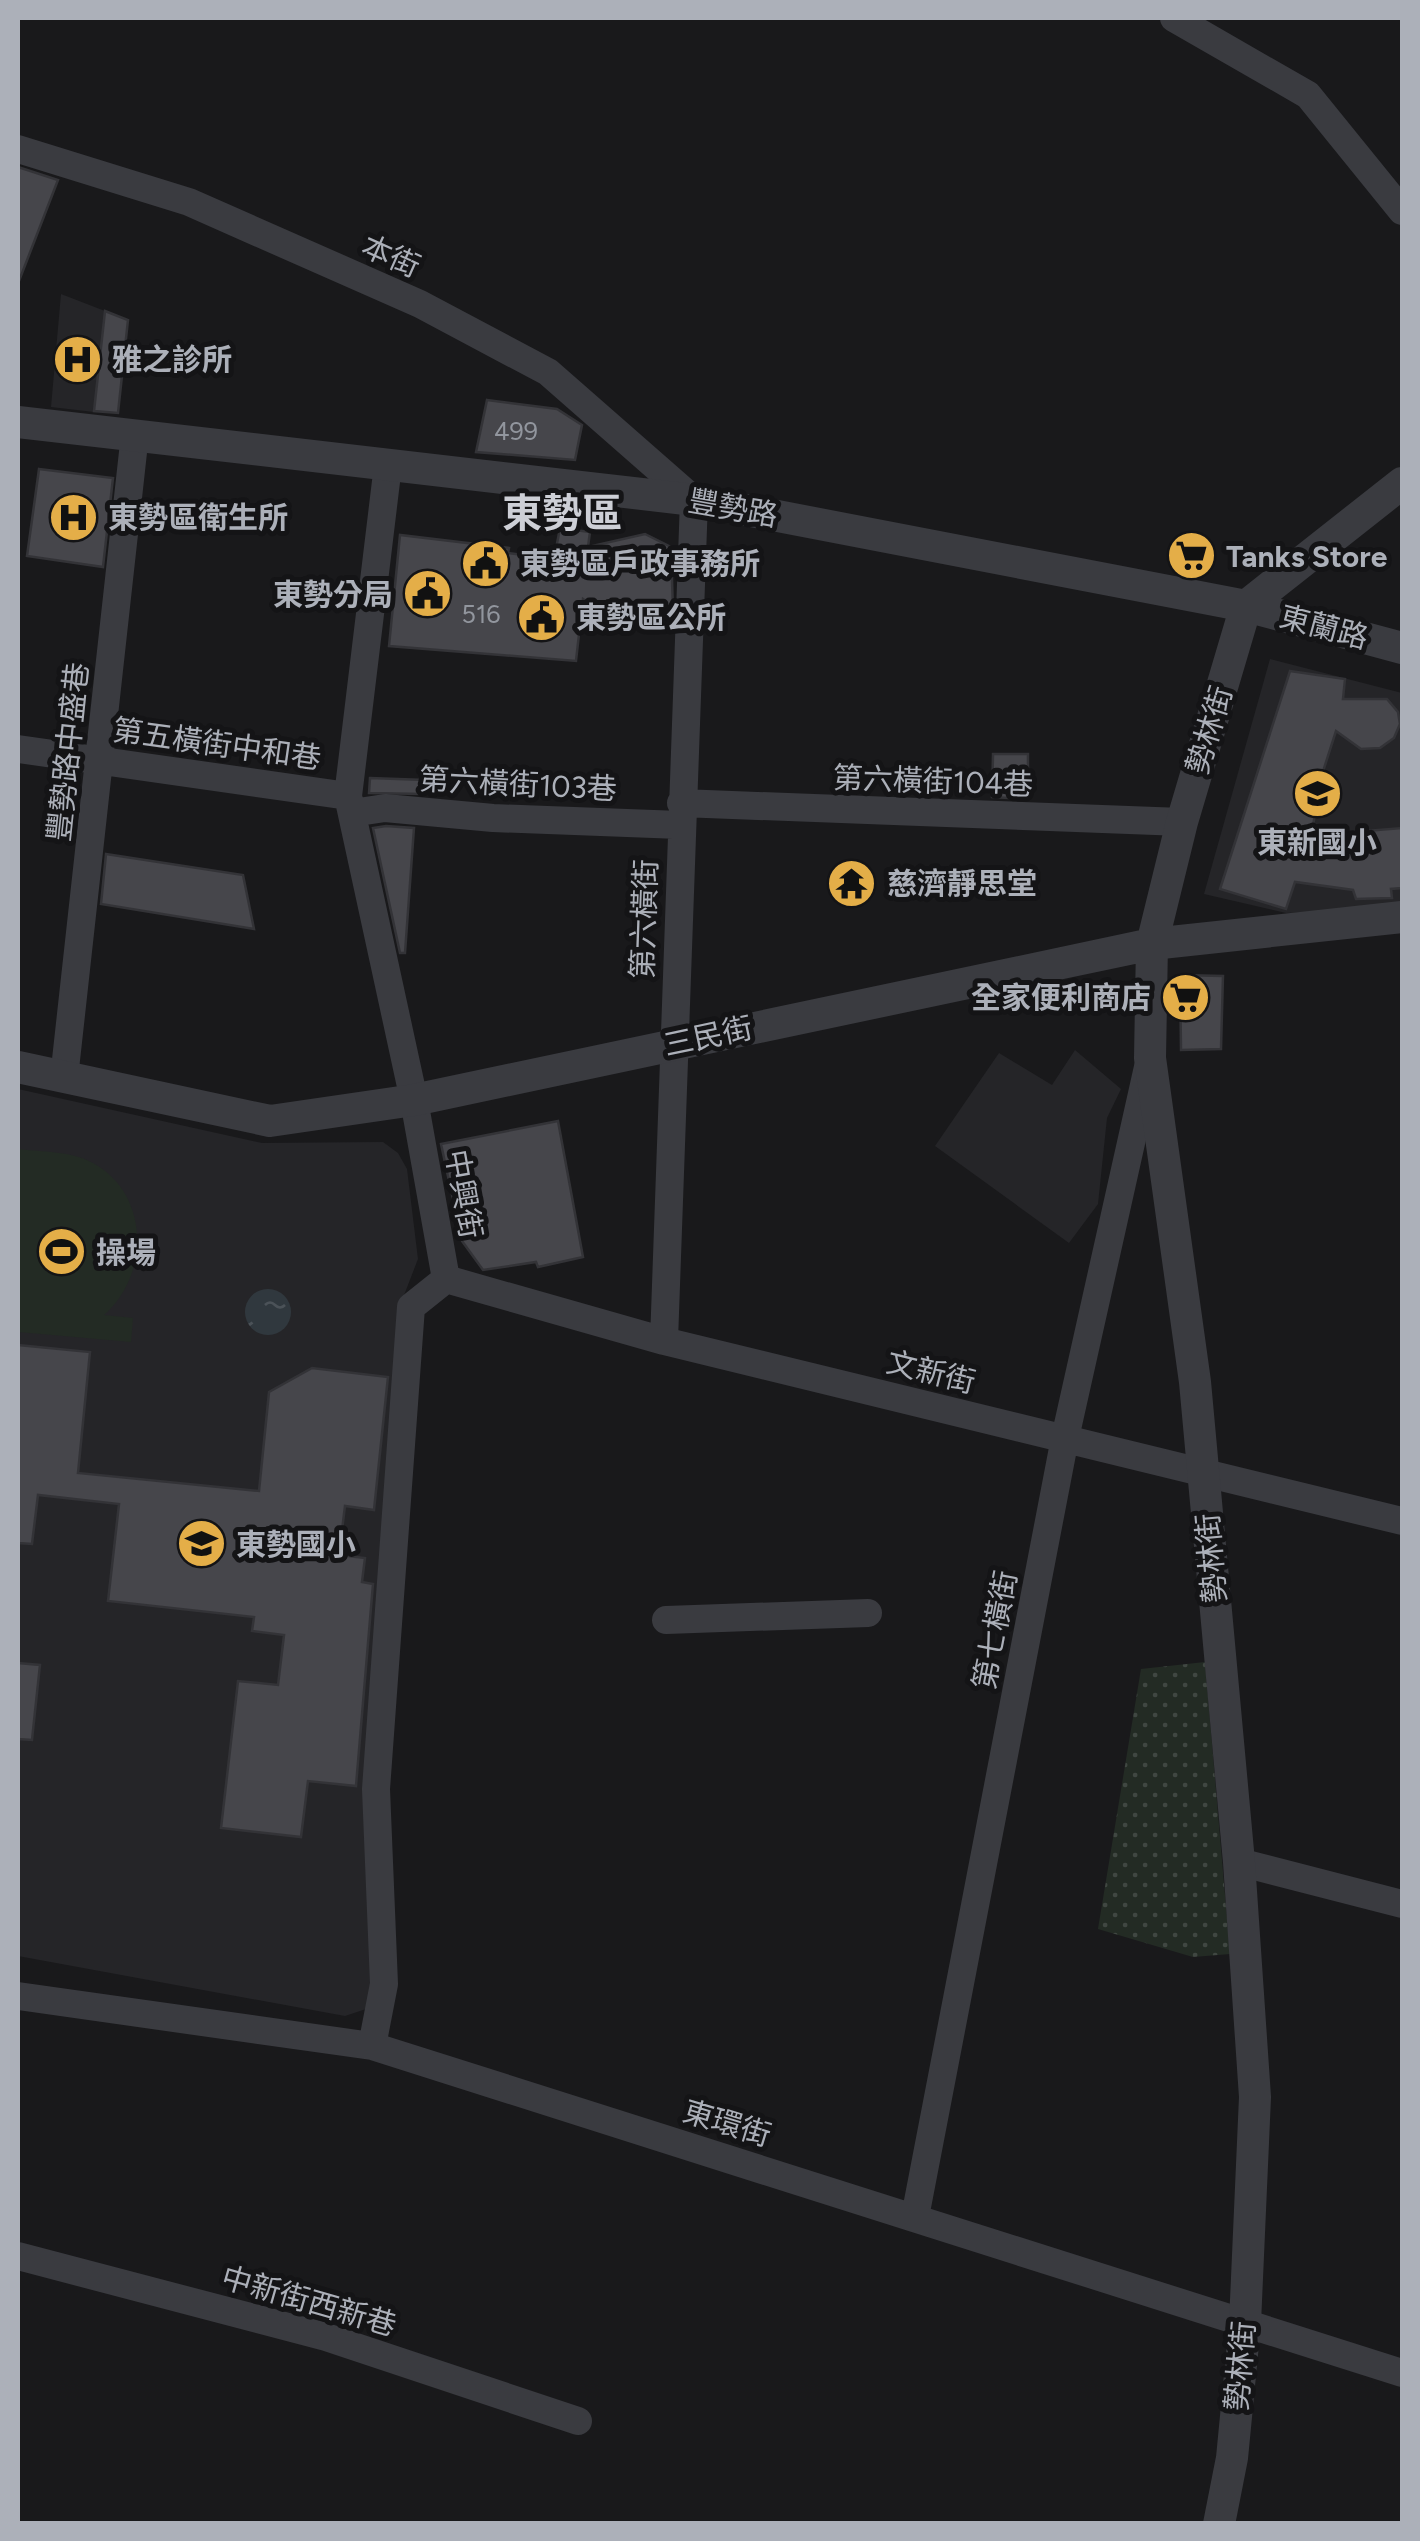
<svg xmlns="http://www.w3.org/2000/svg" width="1420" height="2541" viewBox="0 0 1420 2541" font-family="Figtree,'Noto Sans TC',sans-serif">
	<defs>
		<pattern id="park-dots" width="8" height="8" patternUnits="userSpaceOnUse" patternTransform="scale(2.5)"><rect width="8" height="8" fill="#232b24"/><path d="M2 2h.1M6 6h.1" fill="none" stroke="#404742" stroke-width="1.8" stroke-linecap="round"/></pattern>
		<pattern id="water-ripples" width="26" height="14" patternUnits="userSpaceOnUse" patternTransform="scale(2.5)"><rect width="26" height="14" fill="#30383e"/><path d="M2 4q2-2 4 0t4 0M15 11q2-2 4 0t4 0" fill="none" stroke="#4b5258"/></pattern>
	</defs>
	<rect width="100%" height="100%" fill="#19191b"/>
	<path fill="#252528" d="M 61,294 L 105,311 L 94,412 L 51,407 Z
		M 1270,659 L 1402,693 L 1402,908 L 1286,913 L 1204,894 Z
		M 1075,1050 L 1121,1089 L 1107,1118 L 1098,1204 L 1069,1243 L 935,1146 L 999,1053 L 1052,1085 Z
		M 18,1089 L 262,1143 L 383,1142 L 398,1153 L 407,1169 L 418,1259 L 401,1303 L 375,1981 L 366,2009 L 345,2016 L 18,1956 Z"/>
	<path fill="url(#park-dots)" d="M 1205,1662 L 1230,1954 L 1193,1957 L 1098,1929 L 1141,1669 Z"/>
	<path fill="#232b24" d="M 18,1149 C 42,1152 72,1151 93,1163 C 150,1194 150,1275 104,1315 L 133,1318 L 131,1342 L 18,1332 Z"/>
	<path fill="url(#water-ripples)" d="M245 1312a23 23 0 1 1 46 0a23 23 0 1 1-46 0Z"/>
	<path fill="#46464b" stroke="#333337" stroke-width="2.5" d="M 18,167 L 58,180 L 19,281 L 18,281 Z
		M 105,311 L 128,320 L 118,413 L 94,411 Z
		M 487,400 L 557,409 L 582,425 L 575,460 L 476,452 Z
		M 39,469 L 113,478 L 103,567 L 27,556 Z
		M 560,528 L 590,532 L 588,547 L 645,534 L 671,547 L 673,611 L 649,626 L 633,628 L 617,623 L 583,599 L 576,661 L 389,646 L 400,535 L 509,548 L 508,553 L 554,559 Z
		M 1290,671 L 1345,679 L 1343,699 L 1387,699 L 1398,712 L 1400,724 L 1394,738 L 1380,748 L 1361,749 L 1336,731 L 1319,784 L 1313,827 L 1341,833 L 1402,828 L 1402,888 L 1391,889 L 1392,898 L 1356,899 L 1353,890 L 1295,882 L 1286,909 L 1220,889 Z
		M 993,754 L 1028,754 L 1028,799 L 992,797 Z
		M 370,778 L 425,780 L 423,794 L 369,793 Z
		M 386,826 L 414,828 L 405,953 L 400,953 L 373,828 Z
		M 106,854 L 243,875 L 254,929 L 101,904 Z
		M 1180,975 L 1223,976 L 1221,1049 L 1181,1050 Z
		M 558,1121 L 583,1257 L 538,1267 L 536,1262 L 483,1270 L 462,1241 L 441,1144 Z
		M 18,1345 L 90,1352 L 78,1473 L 259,1491 L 269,1392 L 312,1368 L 388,1377 L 374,1510 L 345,1506 L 339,1555 L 365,1558 L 362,1582 L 373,1584 L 356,1786 L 308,1781 L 301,1837 L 221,1828 L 238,1681 L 278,1685 L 284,1635 L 252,1631 L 254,1617 L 108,1601 L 119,1504 L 38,1495 L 32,1544 L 18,1543 Z
		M 18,1663 L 40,1665 L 32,1740 L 18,1739 Z"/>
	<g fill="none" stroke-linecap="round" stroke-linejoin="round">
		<path stroke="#3a3b40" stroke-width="28" d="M 1174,18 L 1308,95 L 1402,211
			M 18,149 L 189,202 L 420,304 L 548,372 L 694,500 L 664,1341
			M 18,749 L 348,796
			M 681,803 L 1182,822
			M 352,813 L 385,808 L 493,818 L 680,825
			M 64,1078 L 135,434
			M 446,1279 L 664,1341 L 1402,1521
			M 666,1620 L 868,1613
			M 1239,1862 L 1402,1904
			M 18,1996 L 372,2046 L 1402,2373
			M 372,2046 L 384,1984 L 376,1789 L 411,1307 L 446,1279 L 414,1100 L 348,796 L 388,465
			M 915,2217 L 1065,1438 L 1148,1067
			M 18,2256 L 326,2337 L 578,2421"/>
		<path stroke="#3a3b40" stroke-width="32" d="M 18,422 L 694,500 L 1246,606 L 1402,648
			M 1246,606 L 1402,483
			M 18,1067 L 270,1121 L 414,1100 L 1152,944 L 1402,917
			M 1219,2524 L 1232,2458 L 1245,2323 L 1255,2097 L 1239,1862 L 1195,1382 L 1150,1058 L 1152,944 L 1182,822 L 1246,606"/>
	</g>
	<defs>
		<symbol id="hospital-disc" viewBox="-11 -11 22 22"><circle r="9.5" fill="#e4ae48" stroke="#141416"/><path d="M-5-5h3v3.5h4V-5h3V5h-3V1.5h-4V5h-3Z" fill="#111"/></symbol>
		<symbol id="supermarket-disc" viewBox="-11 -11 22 22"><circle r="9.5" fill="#e4ae48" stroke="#141416"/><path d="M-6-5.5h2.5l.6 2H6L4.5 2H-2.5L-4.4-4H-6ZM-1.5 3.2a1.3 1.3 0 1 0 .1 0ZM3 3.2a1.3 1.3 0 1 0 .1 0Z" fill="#111"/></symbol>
		<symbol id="civic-disc" viewBox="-11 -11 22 22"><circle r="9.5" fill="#e4ae48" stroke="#141416"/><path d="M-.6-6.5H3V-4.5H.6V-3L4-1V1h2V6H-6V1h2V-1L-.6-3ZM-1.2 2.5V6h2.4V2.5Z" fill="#111"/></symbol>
		<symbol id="school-disc" viewBox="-11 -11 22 22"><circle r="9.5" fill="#e4ae48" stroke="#141416"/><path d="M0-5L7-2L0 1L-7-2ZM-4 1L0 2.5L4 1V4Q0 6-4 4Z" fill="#111"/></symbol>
		<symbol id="temple-disc" viewBox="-11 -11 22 22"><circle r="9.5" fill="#e4ae48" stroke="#141416"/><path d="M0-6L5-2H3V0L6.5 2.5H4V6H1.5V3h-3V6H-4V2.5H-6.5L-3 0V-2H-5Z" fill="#111"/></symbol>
		<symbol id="stadium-disc" viewBox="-11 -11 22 22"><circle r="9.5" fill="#e4ae48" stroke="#141416"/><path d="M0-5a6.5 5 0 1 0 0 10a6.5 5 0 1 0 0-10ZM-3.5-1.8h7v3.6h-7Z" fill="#111"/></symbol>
	</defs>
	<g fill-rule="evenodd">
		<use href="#hospital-disc" x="50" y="332" width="55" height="55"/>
		<use href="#hospital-disc" x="46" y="490" width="55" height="55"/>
		<use href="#supermarket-disc" x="1164" y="528" width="55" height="55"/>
		<use href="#civic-disc" x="458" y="536" width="55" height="55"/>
		<use href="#civic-disc" x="400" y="566" width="55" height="55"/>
		<use href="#civic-disc" x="514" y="590" width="55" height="55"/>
		<use href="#school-disc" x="1290" y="766" width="55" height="55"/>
		<use href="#temple-disc" x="824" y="856" width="55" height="55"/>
		<use href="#supermarket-disc" x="1158" y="970" width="55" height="55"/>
		<use href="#stadium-disc" x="34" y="1224" width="55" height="55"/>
		<use href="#school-disc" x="174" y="1516" width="55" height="55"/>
	</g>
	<g text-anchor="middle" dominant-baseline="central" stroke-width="10" stroke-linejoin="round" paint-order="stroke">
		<g font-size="25" fill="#92969e">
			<text x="516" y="431">499</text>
			<text x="481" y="614">516</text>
		</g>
		<g font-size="30" fill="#acb0b9" stroke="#141416">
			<text transform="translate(391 256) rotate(24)">本街</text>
			<text transform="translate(733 508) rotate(10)">豐勢路</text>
			<text transform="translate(1324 627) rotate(15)">東蘭路</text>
			<text transform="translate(1209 730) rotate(-73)">勢林街</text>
			<text transform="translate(217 744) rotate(8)">第五橫街中和巷</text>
			<text transform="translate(68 752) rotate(-84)">豐勢路中盛巷</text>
			<text transform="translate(933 781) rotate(2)">第六橫街104巷</text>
			<text transform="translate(518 784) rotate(3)">第六橫街103巷</text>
			<text transform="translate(644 919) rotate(-88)">第六橫街</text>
			<text transform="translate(708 1036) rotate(-12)">三民街</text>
			<text transform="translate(464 1194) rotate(80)">中興街</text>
			<text transform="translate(931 1372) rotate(14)">文新街</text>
			<text transform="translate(1211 1558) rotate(-95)">勢林街</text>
			<text transform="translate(995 1630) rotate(-79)">第七橫街</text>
			<text transform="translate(727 2123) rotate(17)">東環街</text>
			<text transform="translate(309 2301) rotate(16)">中新街西新巷</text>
			<text transform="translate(1240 2366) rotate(-85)">勢林街</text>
		</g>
		<g font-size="30" font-weight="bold" fill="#acb0b9" stroke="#141416" text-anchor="start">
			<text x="112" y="359">雅之診所</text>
			<text x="108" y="517">東勢區衛生所</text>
			<text x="1226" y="556">Tanks Store</text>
			<text x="520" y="563">東勢區戶政事務所</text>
			<text x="393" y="594" text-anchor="end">東勢分局</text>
			<text x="576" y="617">東勢區公所</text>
			<text x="1317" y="842" text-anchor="middle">東新國小</text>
			<text x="887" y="883">慈濟靜思堂</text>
			<text x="1151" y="997" text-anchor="end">全家便利商店</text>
			<text x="96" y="1252">操場</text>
			<text x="236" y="1544">東勢國小</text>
		</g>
		<g font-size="40" font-weight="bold" fill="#cdcfd6" stroke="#141416">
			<text x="562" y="513">東勢區</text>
		</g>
	</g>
	<rect width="1420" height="2541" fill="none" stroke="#acb0b9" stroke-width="40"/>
</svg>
